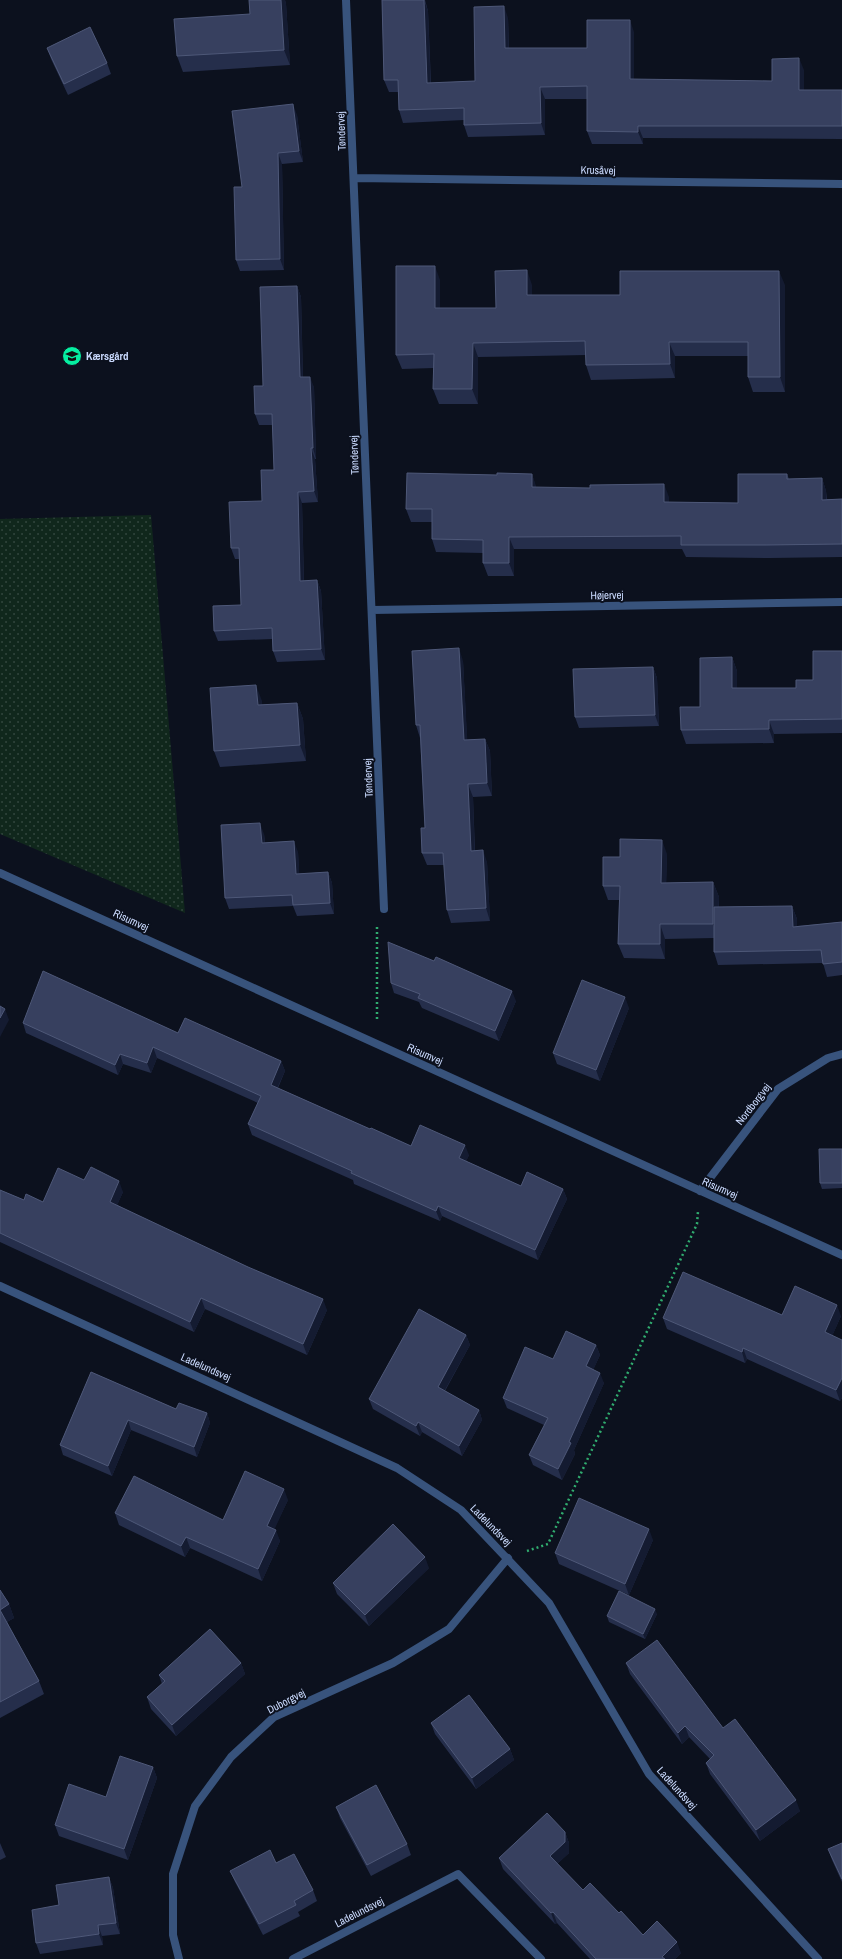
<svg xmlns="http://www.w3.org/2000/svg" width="842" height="1959" viewBox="0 0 842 1959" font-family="'Archivo Narrow',sans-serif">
	<defs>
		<pattern id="park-dots" width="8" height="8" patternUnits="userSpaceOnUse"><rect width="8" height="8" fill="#10271c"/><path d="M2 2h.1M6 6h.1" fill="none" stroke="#31463e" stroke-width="1.8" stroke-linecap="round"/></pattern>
	</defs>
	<rect width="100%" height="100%" fill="#0c111e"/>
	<path fill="url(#park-dots)" d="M 151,515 L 185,913 L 0,834 L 0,519 Z"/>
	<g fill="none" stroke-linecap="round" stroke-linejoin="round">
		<path stroke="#30ac6f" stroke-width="2.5" stroke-dasharray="2 3" stroke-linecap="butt" d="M 377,927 L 377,1022
			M 527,1551 L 548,1544 L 697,1224 L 698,1211"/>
		<path stroke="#38537c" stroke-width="8" d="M 346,0 L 384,909
			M 354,178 L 842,184
			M 372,610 L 842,602
			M 0,873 L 842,1255
			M 700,1191 L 778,1089 L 828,1058 L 842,1054
			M 0,1286 L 397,1468 L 461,1510 L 549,1603 L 649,1774 L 818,1959
			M 179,1959 L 173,1935 L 173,1874 L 195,1806 L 231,1757 L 274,1717 L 393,1663 L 449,1629 L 508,1558
			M 293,1959 L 458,1874 L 541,1959"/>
	</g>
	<path fill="#252e4b" d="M 249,0 L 285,0 L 286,4 L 290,65 L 183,72 L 177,56 L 250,14 Z
		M 382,0 L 425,0 L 428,11 L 431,83 L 475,81 L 508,18 L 509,48 L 587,48 L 634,32 L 634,79 L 772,81 L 804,70 L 804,90 L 842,90 L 842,139 L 643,138 L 643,144 L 592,144 L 587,131 L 587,99 L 545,99 L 545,135 L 468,137 L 464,125 L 464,120 L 403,123 L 399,110 L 398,92 L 389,92 L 384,80 Z
		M 47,48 L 107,63 L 111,74 L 68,95 L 51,59 Z
		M 297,115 L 303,162 L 282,164 L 284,270 L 240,271 L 236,260 L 242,187 Z
		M 440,280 L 440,308 L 496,308 L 532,285 L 532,295 L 620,295 L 785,285 L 785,392 L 753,392 L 748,377 L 748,356 L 675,356 L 675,378 L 591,380 L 586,365 L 586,355 L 478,357 L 478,404 L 439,404 L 433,389 L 434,368 L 402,369 L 396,355 Z
		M 297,286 L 301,297 L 303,377 L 314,387 L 316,459 L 315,459 L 318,502 L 302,503 L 304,581 L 317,580 L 321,591 L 325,660 L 277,662 L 273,651 L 272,639 L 218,641 L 214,631 L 241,605 L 239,559 L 235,559 L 231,548 L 262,501 L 274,470 L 273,425 L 259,425 L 255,414 L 263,386 Z
		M 532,474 L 536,488 L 669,497 L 669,502 L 738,503 L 787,474 L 789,479 L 822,478 L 826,491 L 827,499 L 842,499 L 842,557 L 771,558 L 686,557 L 682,549 L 514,549 L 514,576 L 488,576 L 483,563 L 483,553 L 436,552 L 432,539 L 432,522 L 411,522 L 406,509 L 497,475 Z
		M 842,651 L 842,733 L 774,734 L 774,743 L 686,744 L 681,730 L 700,707 L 732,657 L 737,671 L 737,688 L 796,688 L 813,680 Z
		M 463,661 L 467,740 L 485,739 L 490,751 L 492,796 L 473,797 L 475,851 L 487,862 L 490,921 L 451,923 L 447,910 L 444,865 L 427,865 L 422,853 L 425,828 L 420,738 L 416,725 Z
		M 653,667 L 657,678 L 659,726 L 579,728 L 575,717 Z
		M 262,701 L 262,705 L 297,703 L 303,719 L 306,761 L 220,767 L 214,751 Z
		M 264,834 L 265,843 L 298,852 L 299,874 L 328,872 L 332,883 L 334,914 L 297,916 L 293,906 L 229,909 L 225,898 Z
		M 667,854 L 666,883 L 713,882 L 719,897 L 719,907 L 792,906 L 797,919 L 797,926 L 842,922 L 842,975 L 827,977 L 823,963 L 718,965 L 714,952 L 714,938 L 665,939 L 665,959 L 624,958 L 618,944 L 619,900 L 608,900 L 603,886 L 620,857 Z
		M 391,983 L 516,1001 L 499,1041 L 422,1008 L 419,1002 L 394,993 Z
		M 629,1008 L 600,1081 L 557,1064 L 553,1053 Z
		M 23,1023 L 178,1033 L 281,1061 L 285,1071 L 278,1088 L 370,1129 L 411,1146 L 469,1155 L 466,1161 L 521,1186 L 563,1189 L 567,1199 L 538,1260 L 442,1216 L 440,1221 L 354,1184 L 353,1180 L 252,1135 L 248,1124 L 258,1103 L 157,1058 L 151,1073 L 123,1064 L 118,1075 L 26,1033 Z
		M 842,1149 L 842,1188 L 822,1189 L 820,1183 Z
		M 84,1180 L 123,1192 L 117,1205 L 327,1310 L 307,1355 L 205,1309 L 194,1332 L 0,1242 L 0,1190 L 24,1200 L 43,1202 Z
		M 841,1316 L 832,1336 L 842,1340 L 842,1398 L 840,1401 L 747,1359 L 745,1363 L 667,1329 L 663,1318 Z
		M 466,1335 L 470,1345 L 445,1391 L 479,1410 L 482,1420 L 462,1456 L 422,1432 L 420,1436 L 373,1409 L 369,1399 Z
		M 596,1345 L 600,1355 L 593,1370 L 604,1383 L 574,1450 L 575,1454 L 562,1480 L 533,1465 L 529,1455 L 544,1425 L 507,1408 L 503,1398 L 553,1359 Z
		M 91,1372 L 176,1409 L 207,1413 L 210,1423 L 197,1457 L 131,1430 L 112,1476 L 63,1455 L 60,1445 Z
		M 288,1500 L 274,1529 L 280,1541 L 262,1581 L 190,1548 L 185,1557 L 119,1525 L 115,1513 L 223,1520 Z
		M 653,1540 L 629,1595 L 559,1564 L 555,1553 Z
		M 429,1568 L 369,1626 L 337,1594 L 333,1583 Z
		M 0,1590 L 9,1604 L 14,1618 L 7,1622 L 39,1681 L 44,1694 L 0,1718 Z
		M 657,1614 L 645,1639 L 609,1622 L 607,1616 Z
		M 241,1663 L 245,1674 L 176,1736 L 151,1709 L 147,1697 L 162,1684 L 159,1675 Z
		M 626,1663 L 723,1728 L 800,1811 L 760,1841 L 710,1774 L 706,1763 L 710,1759 L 689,1737 L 682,1744 L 630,1674 Z
		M 431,1723 L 510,1749 L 514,1760 L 476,1789 L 435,1734 Z
		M 153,1767 L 157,1778 L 128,1860 L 59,1836 L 55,1825 L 106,1797 Z
		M 336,1807 L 407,1844 L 411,1855 L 371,1876 L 340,1818 Z
		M 565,1832 L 569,1843 L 569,1853 L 557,1864 L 583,1890 L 619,1913 L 643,1935 L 681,1953 L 675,1959 L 590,1959 L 557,1923 L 555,1924 L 503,1869 L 499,1858 Z
		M 0,1843 L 6,1857 L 0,1860 Z
		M 842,1843 L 842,1882 L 832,1860 L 828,1849 Z
		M 276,1863 L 313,1890 L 317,1901 L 298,1912 L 300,1916 L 263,1935 L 235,1882 L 230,1871 Z
		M 109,1877 L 113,1888 L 120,1934 L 102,1936 L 103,1945 L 40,1954 L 36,1943 L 59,1905 Z"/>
	<path fill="#141b31" d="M 281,0 L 285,0 L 286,4 L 290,65 L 284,50 Z
		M 424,0 L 428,11 L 431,95 L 427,83 Z
		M 504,6 L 508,18 L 509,60 L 505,48 Z
		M 630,20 L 634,32 L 634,92 L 630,79 Z
		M 799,58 L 804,70 L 804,102 L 799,90 Z
		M 540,87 L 545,99 L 545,135 L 541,123 Z
		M 293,104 L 297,115 L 303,162 L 299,151 Z
		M 638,126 L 643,138 L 643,144 L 638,132 Z
		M 278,153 L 282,164 L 284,270 L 280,259 Z
		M 435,266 L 440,280 L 440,323 L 435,308 Z
		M 527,270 L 532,285 L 532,309 L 527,295 Z
		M 779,271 L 785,285 L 785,392 L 780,377 Z
		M 297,286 L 301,297 L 303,388 L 300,377 Z
		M 669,342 L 675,356 L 675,378 L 670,364 Z
		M 473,343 L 478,357 L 478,404 L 472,389 Z
		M 310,377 L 314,387 L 316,459 L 313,448 Z
		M 311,448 L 315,459 L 318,502 L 314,491 Z
		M 532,474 L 536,486 L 536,500 L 532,487 Z
		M 822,478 L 826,491 L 827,512 L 822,500 Z
		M 664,484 L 669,497 L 669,515 L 664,502 Z
		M 298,492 L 302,503 L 304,591 L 300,581 Z
		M 509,537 L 514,549 L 514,576 L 509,563 Z
		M 317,580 L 321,591 L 325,660 L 321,649 Z
		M 459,648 L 463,661 L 468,752 L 464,740 Z
		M 732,657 L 737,671 L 737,702 L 732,688 Z
		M 653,667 L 657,678 L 659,726 L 655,715 Z
		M 256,685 L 262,701 L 263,721 L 258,705 Z
		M 297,703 L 303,719 L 306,761 L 300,745 Z
		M 769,720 L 774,734 L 774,743 L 769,729 Z
		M 485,739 L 490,751 L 492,796 L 487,783 Z
		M 468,784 L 473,797 L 475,864 L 471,851 Z
		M 260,823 L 264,834 L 266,854 L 262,843 Z
		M 662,840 L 667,854 L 666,897 L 661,883 Z
		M 294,841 L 298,852 L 300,885 L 296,874 Z
		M 483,850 L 487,862 L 490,921 L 486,908 Z
		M 328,872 L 332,883 L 334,914 L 330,903 Z
		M 713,882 L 719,897 L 718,938 L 713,924 Z
		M 792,906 L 797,919 L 797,940 L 793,927 Z
		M 660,924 L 665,939 L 665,959 L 660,944 Z
		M 512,991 L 516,1001 L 499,1041 L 495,1031 Z
		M 625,997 L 629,1008 L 600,1081 L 596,1070 Z
		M 5,1009 L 9,1020 L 0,1037 L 0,1018 Z
		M 153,1047 L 157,1058 L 151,1073 L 147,1063 Z
		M 120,1054 L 123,1064 L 118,1075 L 115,1065 Z
		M 281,1061 L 285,1071 L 274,1095 L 271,1085 Z
		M 465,1145 L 469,1155 L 463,1168 L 459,1158 Z
		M 119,1181 L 123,1192 L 114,1212 L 110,1202 Z
		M 563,1189 L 567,1199 L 538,1260 L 535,1250 Z
		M 438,1206 L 442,1216 L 440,1221 L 436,1211 Z
		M 201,1298 L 205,1309 L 194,1332 L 190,1322 Z
		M 323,1299 L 327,1310 L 307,1355 L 303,1344 Z
		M 837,1305 L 841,1316 L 829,1343 L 825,1332 Z
		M 466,1335 L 470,1345 L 441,1397 L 438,1387 Z
		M 596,1345 L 600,1355 L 590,1377 L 586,1366 Z
		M 743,1348 L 747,1359 L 745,1363 L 742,1352 Z
		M 600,1373 L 604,1383 L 574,1450 L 575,1454 L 562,1480 L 558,1469 L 569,1442 Z
		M 842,1378 L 842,1398 L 840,1401 L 836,1390 Z
		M 479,1410 L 482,1420 L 462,1456 L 459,1446 Z
		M 207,1413 L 210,1423 L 197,1457 L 194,1447 Z
		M 128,1420 L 131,1430 L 112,1476 L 108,1466 Z
		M 418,1422 L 422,1432 L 420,1436 L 416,1426 Z
		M 284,1489 L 288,1500 L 271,1537 L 267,1526 Z
		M 649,1529 L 653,1540 L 629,1595 L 625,1584 Z
		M 276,1530 L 280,1541 L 262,1581 L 258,1569 Z
		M 186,1537 L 190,1548 L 185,1557 L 181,1546 Z
		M 425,1557 L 429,1568 L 369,1626 L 365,1615 Z
		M 9,1604 L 14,1618 L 5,1623 L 0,1610 Z
		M 655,1609 L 657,1614 L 645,1639 L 643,1634 Z
		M 241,1663 L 245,1674 L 176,1736 L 172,1725 Z
		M 685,1726 L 689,1737 L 682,1744 L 678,1733 Z
		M 510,1749 L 514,1760 L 476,1789 L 472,1778 Z
		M 153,1767 L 157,1778 L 128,1860 L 124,1849 Z
		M 796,1800 L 800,1811 L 760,1841 L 756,1830 Z
		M 565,1832 L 569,1843 L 569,1853 L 554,1867 L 550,1856 Z
		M 109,1877 L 113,1888 L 120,1934 L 116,1923 Z
		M 553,1912 L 557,1923 L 555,1924 L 551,1913 Z
		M 98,1925 L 102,1936 L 103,1945 L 99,1934 Z
		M 677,1942 L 681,1953 L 675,1959 L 663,1959 L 662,1957 Z"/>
	<path fill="#37405f" stroke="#4e5878" d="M 249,0 L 281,0 L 284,50 L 177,56 L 174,19 L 250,14 Z
		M 382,0 L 424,0 L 427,83 L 475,81 L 474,7 L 504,6 L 505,48 L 587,48 L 587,20 L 630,20 L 630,79 L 772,81 L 772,59 L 799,58 L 799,90 L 842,90 L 842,126 L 638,126 L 638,132 L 587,131 L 587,86 L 540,87 L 541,123 L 464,125 L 464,108 L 399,110 L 398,80 L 384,80 Z
		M 90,27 L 107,63 L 64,84 L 47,48 Z
		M 293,104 L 299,151 L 278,153 L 280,259 L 236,260 L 234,187 L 242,187 L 232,111 Z
		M 396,266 L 435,266 L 435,308 L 496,308 L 495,271 L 527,270 L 527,295 L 620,295 L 620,271 L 779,271 L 780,377 L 748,377 L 748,342 L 669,342 L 670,364 L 586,365 L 585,341 L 473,343 L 472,389 L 433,389 L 434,354 L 396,355 Z
		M 297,286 L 300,377 L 310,377 L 313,448 L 311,448 L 314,491 L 298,492 L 300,581 L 317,580 L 321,649 L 273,651 L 272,628 L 214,631 L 213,606 L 241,605 L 239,548 L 231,548 L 229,502 L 262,501 L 261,470 L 274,470 L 272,414 L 255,414 L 254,386 L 263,386 L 260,287 Z
		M 407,473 L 497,475 L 497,473 L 532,474 L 532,487 L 590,488 L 590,485 L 664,484 L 664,502 L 738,503 L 738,474 L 787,474 L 787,479 L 822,478 L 822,500 L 842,499 L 842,544 L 766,545 L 681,545 L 681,536 L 509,537 L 509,563 L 483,563 L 483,540 L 432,539 L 432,509 L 406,509 Z
		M 459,648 L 464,740 L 485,739 L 487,783 L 468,784 L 471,851 L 483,850 L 486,908 L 447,910 L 443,853 L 422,853 L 421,828 L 425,828 L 420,725 L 416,725 L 412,651 Z
		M 813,651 L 842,651 L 842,719 L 769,720 L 769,729 L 681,730 L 680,707 L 700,707 L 700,658 L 732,657 L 732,688 L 796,688 L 796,680 L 813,680 Z
		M 653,667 L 655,715 L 575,717 L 573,669 Z
		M 256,685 L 258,705 L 297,703 L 300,745 L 214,751 L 210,688 Z
		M 260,823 L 262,843 L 294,841 L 296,874 L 328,872 L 330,903 L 293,905 L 292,895 L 225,898 L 221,825 Z
		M 620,839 L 662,840 L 661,883 L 713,882 L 713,924 L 660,924 L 660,944 L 618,944 L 620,886 L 603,886 L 603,857 L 620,857 Z
		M 792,906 L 793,927 L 842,922 L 842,962 L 823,964 L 821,950 L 714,952 L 714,907 Z
		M 388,942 L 434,961 L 436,957 L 512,991 L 495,1031 L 418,998 L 420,994 L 391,983 Z
		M 43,971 L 178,1033 L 185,1018 L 281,1061 L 271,1085 L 370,1129 L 371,1128 L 411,1146 L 420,1125 L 465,1145 L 459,1158 L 521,1186 L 527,1172 L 563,1189 L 535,1250 L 438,1206 L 436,1211 L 351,1173 L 352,1171 L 248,1124 L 261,1096 L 153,1047 L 147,1063 L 120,1054 L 115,1065 L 23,1023 Z
		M 582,980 L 625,997 L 596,1070 L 553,1053 Z
		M 0,1006 L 5,1009 L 0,1018 Z
		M 819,1149 L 842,1149 L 842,1183 L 820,1183 Z
		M 91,1167 L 119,1181 L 110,1202 L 248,1267 L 323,1299 L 303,1344 L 201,1298 L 190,1322 L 0,1233 L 0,1190 L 24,1200 L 26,1194 L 43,1202 L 58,1168 L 84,1180 Z
		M 683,1272 L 782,1315 L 795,1286 L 837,1305 L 825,1332 L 842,1340 L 842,1378 L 836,1390 L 743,1348 L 742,1352 L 663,1318 Z
		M 419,1309 L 466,1335 L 438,1387 L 479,1410 L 459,1446 L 418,1422 L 416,1426 L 369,1399 Z
		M 566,1331 L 596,1345 L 586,1366 L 600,1373 L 569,1442 L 571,1443 L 558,1469 L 529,1455 L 548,1418 L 503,1398 L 525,1347 L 553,1359 Z
		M 91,1372 L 176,1409 L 179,1403 L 207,1413 L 194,1447 L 128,1420 L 108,1466 L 60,1445 Z
		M 245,1471 L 284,1489 L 267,1526 L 276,1530 L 258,1569 L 186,1537 L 181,1546 L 115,1513 L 134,1476 L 223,1520 Z
		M 579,1498 L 649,1529 L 625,1584 L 555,1553 Z
		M 393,1524 L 425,1557 L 365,1615 L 333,1583 Z
		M 0,1590 L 9,1604 L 0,1610 Z
		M 619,1591 L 655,1609 L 643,1634 L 607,1616 Z
		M 0,1610 L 39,1681 L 0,1702 Z
		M 210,1629 L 241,1663 L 172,1725 L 147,1697 L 165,1681 L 159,1675 Z
		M 657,1640 L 723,1728 L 735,1719 L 796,1800 L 756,1830 L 706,1763 L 714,1755 L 685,1726 L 678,1733 L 626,1663 Z
		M 469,1695 L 510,1749 L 472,1778 L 431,1723 Z
		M 120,1756 L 153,1767 L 124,1849 L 55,1825 L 69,1784 L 106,1797 Z
		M 376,1785 L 407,1844 L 367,1865 L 336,1807 Z
		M 547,1813 L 565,1832 L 565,1842 L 550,1856 L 583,1890 L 590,1883 L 619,1913 L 621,1911 L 643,1935 L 657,1921 L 677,1942 L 662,1957 L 665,1959 L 596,1959 L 553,1912 L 551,1913 L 499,1858 Z
		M 842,1843 L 842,1879 L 828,1849 Z
		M 270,1850 L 276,1863 L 294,1854 L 313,1890 L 294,1901 L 296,1905 L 259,1924 L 230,1871 Z
		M 109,1877 L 116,1923 L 98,1925 L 99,1934 L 36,1943 L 32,1910 L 59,1905 L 56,1885 Z"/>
	<defs>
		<symbol id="school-disc" viewBox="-11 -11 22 22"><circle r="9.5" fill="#06eea1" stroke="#0c111e"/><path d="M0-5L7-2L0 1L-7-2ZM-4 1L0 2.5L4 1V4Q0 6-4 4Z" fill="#111"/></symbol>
	</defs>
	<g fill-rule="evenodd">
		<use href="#school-disc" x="61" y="345" width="22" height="22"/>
	</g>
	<g text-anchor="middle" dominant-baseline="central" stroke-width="4" stroke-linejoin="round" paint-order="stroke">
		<g font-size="11" fill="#cadafe" stroke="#0c111e">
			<text transform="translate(341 131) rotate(-92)">Tøndervej</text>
			<text transform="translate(598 170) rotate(1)">Krusåvej</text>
			<text transform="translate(354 455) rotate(-92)">Tøndervej</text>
			<text transform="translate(607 595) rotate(-1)">Højervej</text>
			<text transform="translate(368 778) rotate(-92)">Tøndervej</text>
			<text transform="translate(131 920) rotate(25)">Risumvej</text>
			<text transform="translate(425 1054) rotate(24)">Risumvej</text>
			<text transform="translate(753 1104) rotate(-52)">Nordborgvej</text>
			<text transform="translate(720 1188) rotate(24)">Risumvej</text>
			<text transform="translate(206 1367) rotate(24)">Ladelundsvej</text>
			<text transform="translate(491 1525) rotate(45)">Ladelundsvej</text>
			<text transform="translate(286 1701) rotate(-27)">Duborgvej</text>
			<text transform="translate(677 1788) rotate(48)">Ladelundsvej</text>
			<text transform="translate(359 1912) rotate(-27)">Ladelundsvej</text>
		</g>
		<g font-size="11" font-weight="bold" fill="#cadafe" stroke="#0c111e" text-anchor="start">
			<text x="86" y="356">Kærsgård</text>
		</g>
	</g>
</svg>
